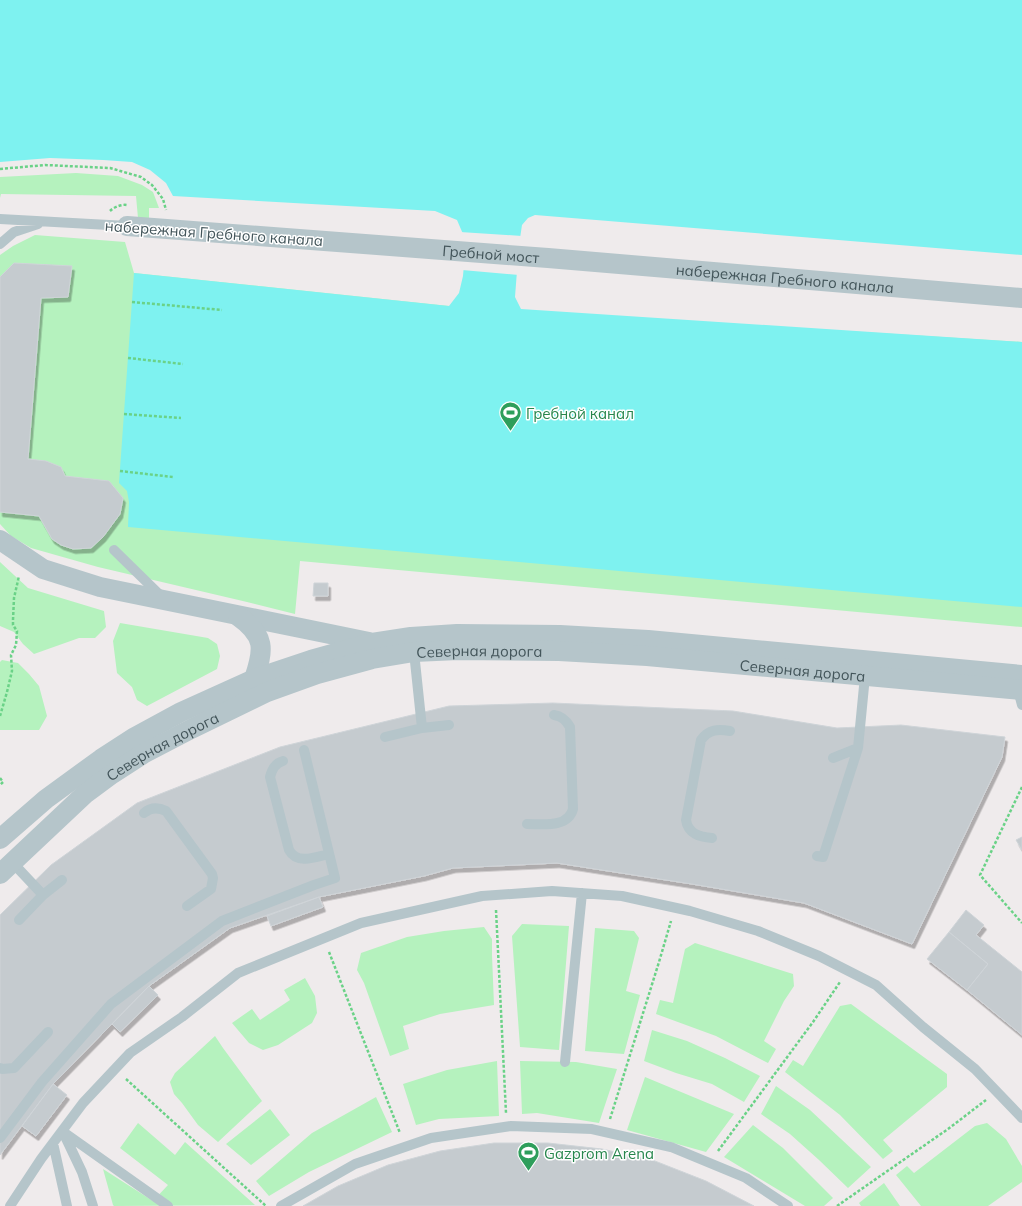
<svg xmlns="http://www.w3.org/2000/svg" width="1022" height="1206" viewBox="0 0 1022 1206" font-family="Mulish,sans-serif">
	<defs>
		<filter id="shadow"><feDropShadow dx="2.5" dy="4.5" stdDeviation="0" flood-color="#0004"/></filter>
	</defs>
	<rect width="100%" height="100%" fill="#efebec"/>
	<path fill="#b5f2be" d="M 76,173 L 118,176 L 142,185 L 153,192 L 159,208 L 149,208 L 149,218 L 138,218 L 136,196 L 1,194 L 0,198 L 0,177 Z
		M 35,235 L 125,242 L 134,273 L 449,306 L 1022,342 L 1022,627 L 300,561 L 295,614 L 247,602 L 98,567 L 31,548 L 11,536 L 0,524 L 0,255 L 13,246 Z
		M 0,562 L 28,588 L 104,611 L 106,627 L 95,638 L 79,638 L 34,654 L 23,644 L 14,632 L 0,626 Z
		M 120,623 L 208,638 L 217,644 L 220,656 L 217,669 L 147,706 L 137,700 L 132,687 L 117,673 L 113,641 Z
		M 2,660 L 18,663 L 29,674 L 39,686 L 47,716 L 39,730 L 0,730 L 0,662 Z
		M 522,924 L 569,926 L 559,1050 L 520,1047 L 512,936 Z
		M 484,927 L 492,939 L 492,955 L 494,1005 L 440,1014 L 403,1026 L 409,1049 L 390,1056 L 364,983 L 357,970 L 361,953 L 407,937 L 444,931 Z
		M 595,928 L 634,931 L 639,938 L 626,991 L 640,995 L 624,1054 L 585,1051 Z
		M 695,943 L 793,974 L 794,986 L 784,1001 L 764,1041 L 776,1049 L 768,1063 L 716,1036 L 656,1014 L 660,1000 L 673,1003 L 685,949 Z
		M 305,978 L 315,996 L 317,1013 L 312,1023 L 278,1045 L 263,1050 L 249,1043 L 232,1023 L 252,1009 L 260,1020 L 290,1000 L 284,990 Z
		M 851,1004 L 947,1074 L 947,1087 L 883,1140 L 893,1151 L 883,1159 L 840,1115 L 785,1072 L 793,1060 L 803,1066 L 840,1006 Z
		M 652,1030 L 687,1041 L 725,1058 L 760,1076 L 744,1102 L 712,1084 L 676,1073 L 644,1061 Z
		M 215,1036 L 223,1048 L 262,1101 L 218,1142 L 198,1125 L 182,1103 L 174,1094 L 170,1082 L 175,1073 Z
		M 497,1061 L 499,1116 L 439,1119 L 416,1125 L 403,1084 L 447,1070 Z
		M 520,1061 L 576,1062 L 617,1069 L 599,1123 L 537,1113 L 522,1114 Z
		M 645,1077 L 734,1114 L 706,1152 L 627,1130 Z
		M 776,1086 L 810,1110 L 871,1167 L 848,1188 L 819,1160 L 790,1134 L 761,1114 Z
		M 376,1097 L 392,1132 L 309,1172 L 269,1196 L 256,1181 L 312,1133 Z
		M 270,1109 L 290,1135 L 251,1165 L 226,1144 Z
		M 138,1123 L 175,1155 L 185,1142 L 255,1205 L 114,1206 L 113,1205 L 103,1169 L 153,1201 L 168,1185 L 120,1148 Z
		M 987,1123 L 1006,1139 L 1022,1166 L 1022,1182 L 988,1206 L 921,1206 L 896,1175 L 907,1166 L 914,1173 L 975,1126 Z
		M 753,1125 L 783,1148 L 833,1198 L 824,1206 L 805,1206 L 724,1157 Z
		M 884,1183 L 900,1206 L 861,1206 L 859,1203 Z"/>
	<path fill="#7ef2f0" d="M 0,0 L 1022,0 L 1022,255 L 535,215 L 528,218 L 522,225 L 519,245 L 515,297 L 521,309 L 1022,342 L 1022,607 L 128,527 L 129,502 L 127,491 L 119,483 L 134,273 L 449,306 L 459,293 L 463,276 L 466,241 L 457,220 L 435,211 L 173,196 L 166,183 L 150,170 L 132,162 L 103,160 L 50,158 L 0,162 Z"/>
	<path fill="#efebec" d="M 460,232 L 522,236 L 519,275 L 462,270 L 464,241 Z"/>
	<path fill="#c5cbcf" stroke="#cfd4d8" filter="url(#shadow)" d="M 14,263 L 72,266 L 68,297 L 41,298 L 28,459 L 46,461 L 61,467 L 65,476 L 109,481 L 123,498 L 120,514 L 103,537 L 91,548 L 73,549 L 61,545 L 52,539 L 39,516 L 0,512 L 0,277 Z
		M 314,583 L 328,583 L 328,596 L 313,596 Z
		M 553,703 L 733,711 L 837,728 L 901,725 L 1005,737 L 1002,757 L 912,944 L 804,903 L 692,884 L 557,863 L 453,868 L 424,876 L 319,897 L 230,928 L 149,986 L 53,1084 L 0,1155 L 0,915 L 51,865 L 137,803 L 280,747 L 449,706 Z
		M 1022,837 L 1022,850 L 1016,840 Z
		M 319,897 L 323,907 L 271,926 L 267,916 Z
		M 966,910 L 984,925 L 976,935 L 1022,972 L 1022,1035 L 967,990 L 988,964 L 949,932 Z
		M 949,932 L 988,964 L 967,990 L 927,959 Z
		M 149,986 L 158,995 L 120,1032 L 112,1024 Z
		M 53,1084 L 67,1095 L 36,1136 L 22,1126 Z
		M 494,1143 L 548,1143 L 602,1149 L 655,1161 L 706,1181 L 754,1206 L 303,1206 L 338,1186 L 388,1165 L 440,1151 Z"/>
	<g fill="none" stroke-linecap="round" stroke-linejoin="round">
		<path stroke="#6ad287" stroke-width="2.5" stroke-dasharray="3 2" stroke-linecap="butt" d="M 0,169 L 45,165 L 110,168 L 141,177 L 152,185 L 163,199 L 166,210
			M 110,211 C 114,207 122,204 127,205
			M 132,302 L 222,310
			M 128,358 L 183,364
			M 124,414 L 181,418
			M 120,471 L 173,477
			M 0,716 L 7,692 L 12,671 L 11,655 L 16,645 L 17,631 L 13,625 L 13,620 L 14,598 L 19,576
			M 0,778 L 3,782 L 0,785
			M 1022,787 L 980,875 L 1022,923
			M 496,910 L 506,1113
			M 329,952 L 400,1133
			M 126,1079 L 266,1206
			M 610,1119 L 659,962 L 671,921
			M 718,1151 L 813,1022 L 840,982
			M 837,1206 L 948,1129 L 986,1100"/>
		<path stroke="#b5c5ca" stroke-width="10" d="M 0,219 L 127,226
			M 0,244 L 14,232 L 38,224
			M 114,550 L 161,596
			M 414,652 L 422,728
			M 1018,690 L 1022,705
			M 385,737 L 422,728 L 449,725
			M 833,758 L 858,748 L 865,676
			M 283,761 C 275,763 272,769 270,777 L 289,850 C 297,865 316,857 329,854
			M 144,813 C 151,807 158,807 166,811 L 212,874 L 213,878 L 211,889 L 187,906
			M 527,824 C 543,824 568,828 573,809 L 570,727 C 566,720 562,716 554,715
			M 712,838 C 700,837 688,834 686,820 L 701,740 C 709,729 718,729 730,731
			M 817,856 L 823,857 L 858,748
			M 12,862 L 43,895
			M 19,920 L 43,895 L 62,880
			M 565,1062 L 582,893
			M 0,1068 L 2,1069 L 14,1068 L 48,1032
			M 62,1131 L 168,1206
			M 63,1132 L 82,1172 L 93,1206
			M 0,1138 L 42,1082 L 111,1004 L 222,921 L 314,885 L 335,878 L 304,750
			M 53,1143 L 67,1206
			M 10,1206 L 41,1159 L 83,1103 L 130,1053 L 182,1017 L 238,973 L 361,923 L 482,896 L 552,891 L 622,896 L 690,911 L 758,931 L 819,956 L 876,985 L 923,1027 L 975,1069 L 1022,1118
			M 281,1206 L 355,1164 L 431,1138 L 511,1126 L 592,1129 L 671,1147 L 746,1178 L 788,1206"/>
		<g stroke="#b5c5ca" stroke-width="20">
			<path id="s1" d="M 127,226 L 548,258 L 1022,298"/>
			<path d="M 0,540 L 43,569 L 100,587 L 369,642"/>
			<path d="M 238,616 C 266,636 264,649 254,679 L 258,687"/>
			<path d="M 0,839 L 46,799 L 101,759 L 135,737 L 181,712 L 254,679 L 311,660 L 372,643 L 411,637 L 457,634 L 560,635 L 648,640 L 1022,675"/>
			<path id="s2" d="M 0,874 L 85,794 L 112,774 L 143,754 L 191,729 L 267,692 L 317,674 L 372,659 L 414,652 L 458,650 L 559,651 L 647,656 L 1022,690"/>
		</g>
	</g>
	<defs>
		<symbol id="stadium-pin" viewBox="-11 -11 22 30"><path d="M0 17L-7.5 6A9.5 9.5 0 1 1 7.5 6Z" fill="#2e9e5b" stroke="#fff"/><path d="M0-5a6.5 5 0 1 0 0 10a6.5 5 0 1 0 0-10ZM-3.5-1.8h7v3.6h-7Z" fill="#fff"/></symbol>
	</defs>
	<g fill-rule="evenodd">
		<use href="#stadium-pin" x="498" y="400" width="25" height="34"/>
		<use href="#stadium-pin" x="516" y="1140" width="25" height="34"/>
	</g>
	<g text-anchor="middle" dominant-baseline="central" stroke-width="3" stroke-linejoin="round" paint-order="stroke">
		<g font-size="15" fill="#43555a" stroke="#fff">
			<text transform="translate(214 233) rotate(4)">набережная Гребного канала</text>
			<text stroke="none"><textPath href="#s1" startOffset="365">Гребной мост</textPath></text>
			<text stroke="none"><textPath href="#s1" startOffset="660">набережная Гребного канала</textPath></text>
			<text stroke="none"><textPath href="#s2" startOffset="544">Северная дорога</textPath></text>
			<text stroke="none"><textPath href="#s2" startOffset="868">Северная дорога</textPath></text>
			<text stroke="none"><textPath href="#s2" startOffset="208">Северная дорога</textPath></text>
		</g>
		<g font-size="15" fill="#27864d" stroke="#fff" text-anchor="start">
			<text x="526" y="413">Гребной канал</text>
			<text x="544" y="1153">Gazprom Arena</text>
		</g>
	</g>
</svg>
